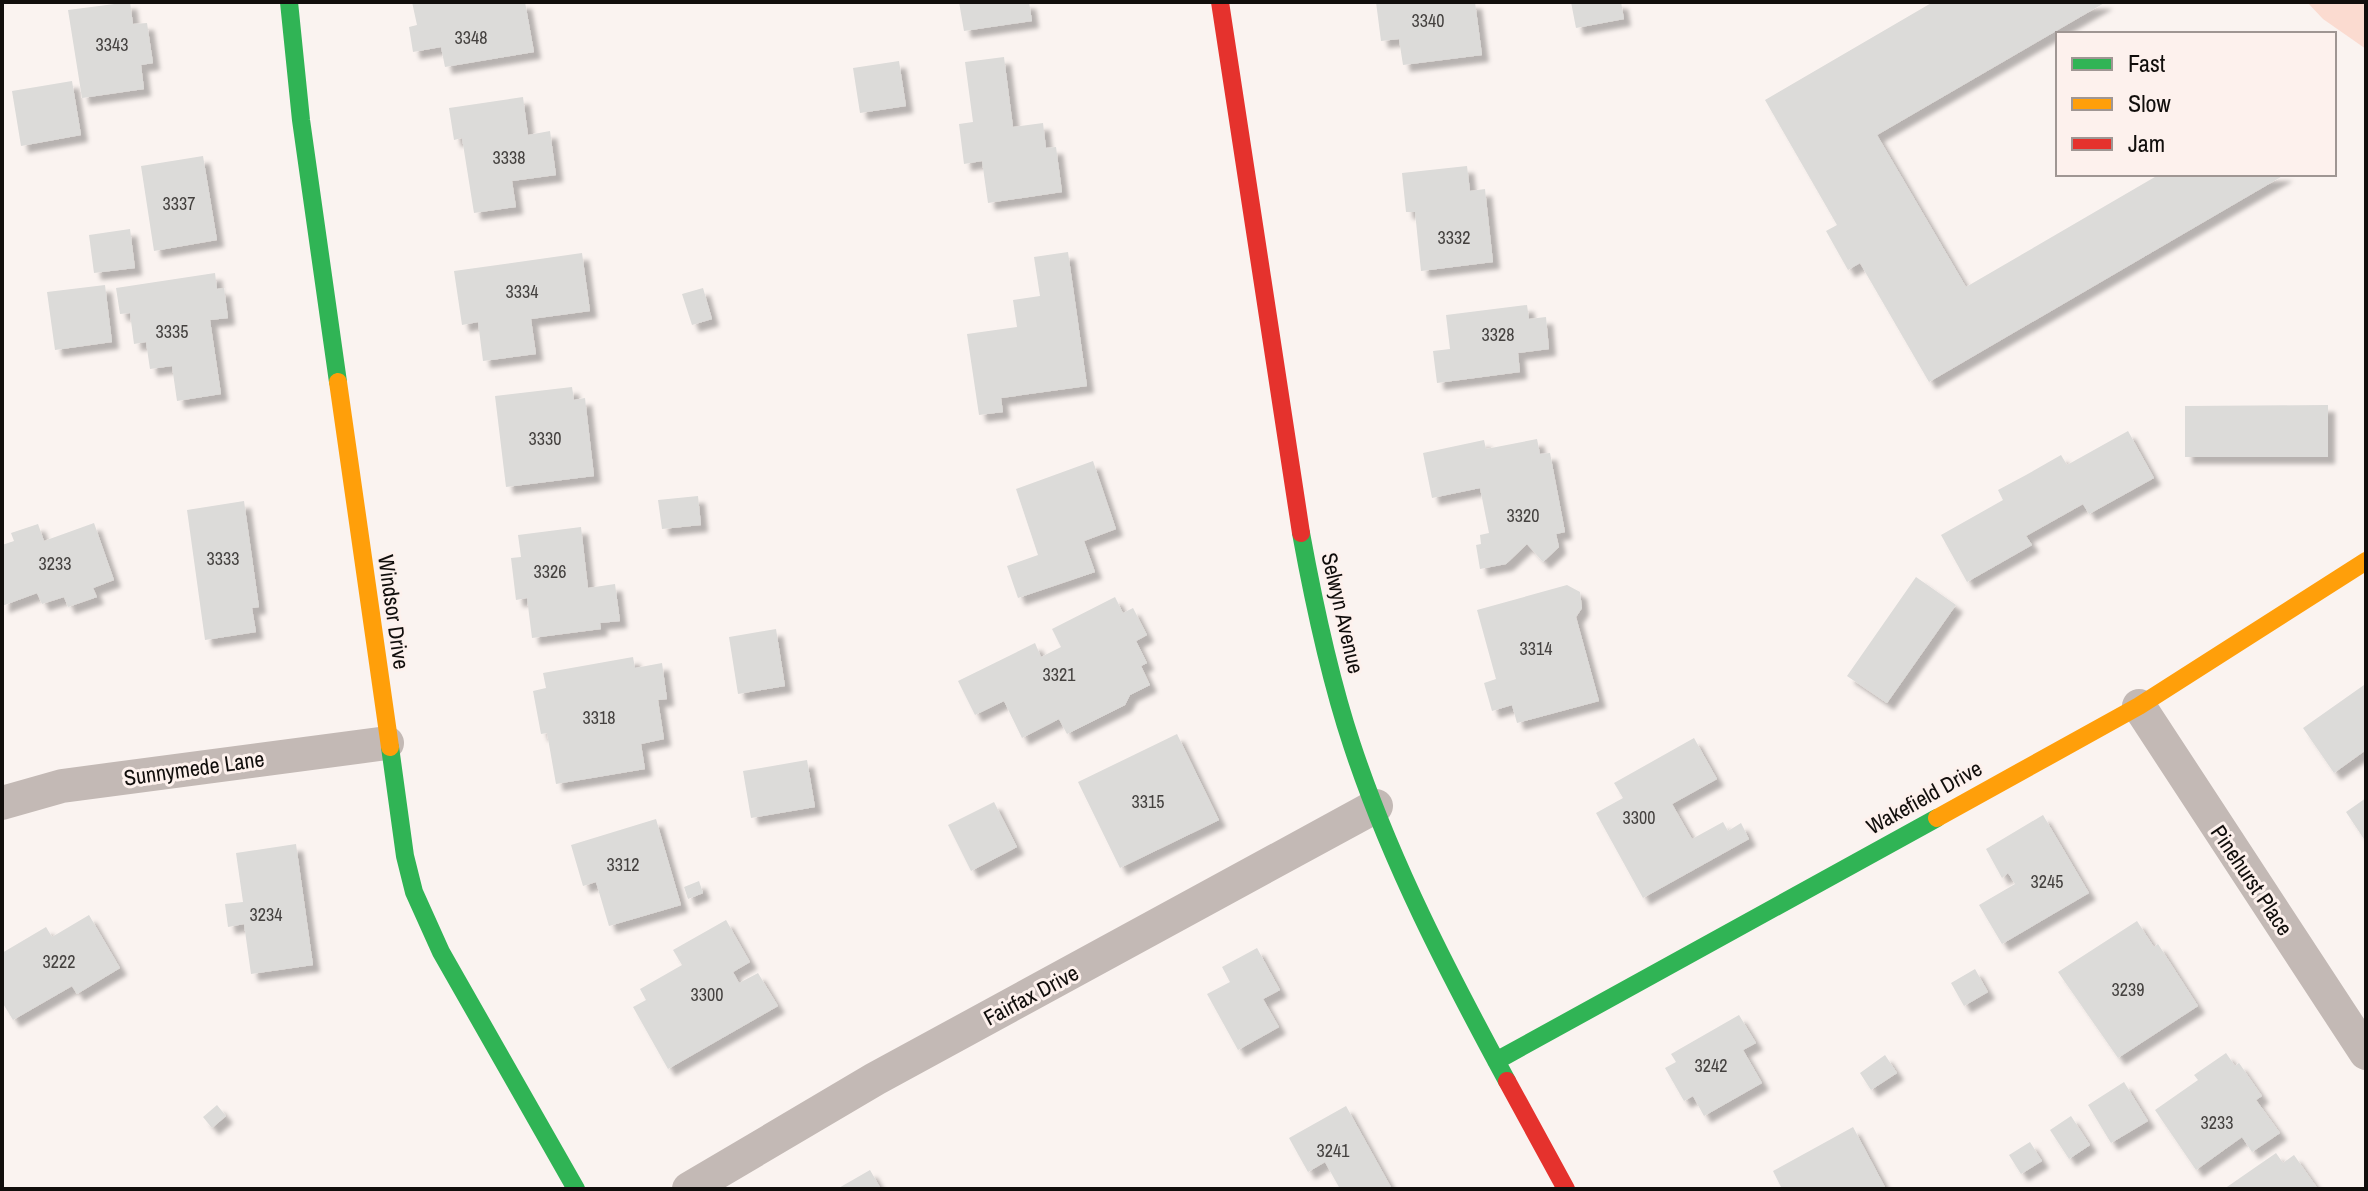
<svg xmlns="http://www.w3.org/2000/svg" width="2368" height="1191" viewBox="0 0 2368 1191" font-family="'Archivo Narrow',sans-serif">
	<defs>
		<filter id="shadow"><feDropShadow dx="7" dy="7" stdDeviation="2" flood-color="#0004"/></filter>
	</defs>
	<rect width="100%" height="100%" fill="#faf3f0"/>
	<path fill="#fbdbd0" d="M 2307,2 L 2366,2 L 2366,49 L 2323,19 Z"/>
	<path fill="#dcdbd9" filter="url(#shadow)" d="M 130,2 L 133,24 L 147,23 L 153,63 L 141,65 L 144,89 L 82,98 L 68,10 Z
		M 412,2 L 525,2 L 534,52 L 445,67 L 441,47 L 413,52 L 409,27 L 417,25 Z
		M 959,2 L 1029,2 L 1032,21 L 964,31 Z
		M 1376,2 L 1475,2 L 1482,55 L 1403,65 L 1399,39 L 1381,41 Z
		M 1571,2 L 1621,2 L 1624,19 L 1576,28 Z
		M 1933,2 L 2106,2 L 1877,135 L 1966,287 L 2160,174 L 2286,174 L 1929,382 L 1860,263 L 1848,270 L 1826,231 L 1837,225 L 1765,100 Z
		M 1004,57 L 1013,127 L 1043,123 L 1046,148 L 1056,147 L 1062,192 L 988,203 L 982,161 L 964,164 L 959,124 L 973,122 L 965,62 Z
		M 899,61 L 906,106 L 860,113 L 853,68 Z
		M 72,81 L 81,135 L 21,146 L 12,91 Z
		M 523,97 L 528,135 L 550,131 L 556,175 L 512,181 L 516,207 L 474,213 L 462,138 L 454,140 L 449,108 Z
		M 203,156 L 217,240 L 154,251 L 141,166 Z
		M 1467,166 L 1470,191 L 1485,189 L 1493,262 L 1421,271 L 1415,212 L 1406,212 L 1402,173 Z
		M 130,229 L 135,268 L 94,273 L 89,235 Z
		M 1068,252 L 1087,386 L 1001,398 L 1003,412 L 979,415 L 967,334 L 1017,327 L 1013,300 L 1040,296 L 1034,257 Z
		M 582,253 L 590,311 L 531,319 L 536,354 L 483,361 L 478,322 L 462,325 L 454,271 Z
		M 215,273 L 217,289 L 224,288 L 228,318 L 210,320 L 221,394 L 177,401 L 172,366 L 150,369 L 146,342 L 134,344 L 130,313 L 120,314 L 116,288 Z
		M 105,285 L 112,342 L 55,350 L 47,292 Z
		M 703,288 L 712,319 L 692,325 L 682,294 Z
		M 1527,305 L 1529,319 L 1546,317 L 1549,349 L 1518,353 L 1520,372 L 1437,383 L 1433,351 L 1450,349 L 1446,315 Z
		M 572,387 L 574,400 L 585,398 L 594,476 L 506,487 L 495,396 Z
		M 2328,405 L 2328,457 L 2185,457 L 2185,406 Z
		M 2128,431 L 2154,478 L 2089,514 L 2083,504 L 2026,536 L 2032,545 L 1967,582 L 1941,535 L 2003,500 L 1998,490 L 2026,475 L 2061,455 L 2067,465 Z
		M 1537,439 L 1540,454 L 1550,453 L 1565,532 L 1556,534 L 1559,547 L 1543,562 L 1527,544 L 1506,564 L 1480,569 L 1476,545 L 1481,544 L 1480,535 L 1489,533 L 1480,488 L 1432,498 L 1423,453 L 1484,440 L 1486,449 Z
		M 1093,461 L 1116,529 L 1084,541 L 1095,572 L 1018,598 L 1007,566 L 1038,555 L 1016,489 Z
		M 698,496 L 701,525 L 662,529 L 658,500 Z
		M 244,501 L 259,607 L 252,608 L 256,632 L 205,640 L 187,510 Z
		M 94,523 L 114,580 L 93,588 L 97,597 L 68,607 L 64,597 L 42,604 L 37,593 L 2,606 L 2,545 L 14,541 L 11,533 L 38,524 L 44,541 Z
		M 581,527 L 588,588 L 615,584 L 620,621 L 600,623 L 601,629 L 532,638 L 527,598 L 516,600 L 511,558 L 521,557 L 518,535 Z
		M 1916,577 L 1956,605 L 1887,703 L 1847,676 Z
		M 1567,585 L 1580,592 L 1582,608 L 1576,617 L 1599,701 L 1517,723 L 1512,705 L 1492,711 L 1484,683 L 1496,679 L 1477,610 Z
		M 1115,597 L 1123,613 L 1133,608 L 1147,635 L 1136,641 L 1147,663 L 1141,666 L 1150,685 L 1130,695 L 1125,705 L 1067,734 L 1059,719 L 1022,738 L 1004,701 L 975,715 L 958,681 L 1035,643 L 1041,657 L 1061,647 L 1052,629 Z
		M 776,629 L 785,686 L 738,694 L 729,637 Z
		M 633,657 L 635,668 L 662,663 L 667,699 L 658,700 L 664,739 L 641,744 L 645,769 L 556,784 L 547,733 L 541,734 L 533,691 L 546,688 L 543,673 Z
		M 2364,685 L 2366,750 L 2334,773 L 2303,728 Z
		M 1177,734 L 1219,820 L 1120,868 L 1078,782 Z
		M 1694,738 L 1717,779 L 1672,804 L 1692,839 L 1723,822 L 1728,831 L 1741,823 L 1749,839 L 1643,898 L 1596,813 L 1623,798 L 1614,783 Z
		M 807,760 L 815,807 L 751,818 L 743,771 Z
		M 2366,798 L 2366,842 L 2346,812 Z
		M 994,802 L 1017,847 L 971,871 L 948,825 Z
		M 2043,815 L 2089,893 L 2002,944 L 1979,905 L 2015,884 L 2008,873 L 2002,878 L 1986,849 Z
		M 656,819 L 681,905 L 609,926 L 596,882 L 583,886 L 571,845 Z
		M 296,844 L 313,965 L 251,974 L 244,924 L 228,927 L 225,904 L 243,902 L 236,853 Z
		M 699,881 L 703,893 L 688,899 L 684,887 Z
		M 89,915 L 120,968 L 77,994 L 72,986 L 13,1020 L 2,1002 L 2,953 L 46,927 L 52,937 Z
		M 726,920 L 750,962 L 733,972 L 739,983 L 758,973 L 778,1006 L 668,1069 L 633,1007 L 646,1000 L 640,989 L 682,965 L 673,950 Z
		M 2137,921 L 2154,947 L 2158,944 L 2198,1006 L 2118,1058 L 2058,972 Z
		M 1257,948 L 1280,990 L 1263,999 L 1279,1027 L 1238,1050 L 1207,994 L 1230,982 L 1222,967 Z
		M 1975,969 L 1988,992 L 1964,1006 L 1951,983 Z
		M 1739,1015 L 1756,1043 L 1743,1050 L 1762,1083 L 1704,1116 L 1693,1096 L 1684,1101 L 1665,1068 L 1676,1062 L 1671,1054 Z
		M 2226,1053 L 2235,1066 L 2239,1063 L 2262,1096 L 2256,1100 L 2280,1133 L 2252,1152 L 2242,1137 L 2196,1170 L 2155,1110 L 2198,1080 L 2194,1075 Z
		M 1885,1055 L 1897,1073 L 1871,1090 L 1860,1073 Z
		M 2124,1082 L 2148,1121 L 2111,1143 L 2088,1105 Z
		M 217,1105 L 226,1116 L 212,1128 L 203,1117 Z
		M 1346,1106 L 1392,1189 L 1340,1189 L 1325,1162 L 1308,1172 L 1289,1138 Z
		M 2071,1116 L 2090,1145 L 2069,1159 L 2050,1130 Z
		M 1853,1127 L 1886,1189 L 1782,1189 L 1773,1171 Z
		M 2030,1142 L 2042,1161 L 2021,1174 L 2009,1155 Z
		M 2276,1153 L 2283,1163 L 2294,1155 L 2318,1189 L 2224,1189 Z
		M 870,1170 L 881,1189 L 837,1189 Z"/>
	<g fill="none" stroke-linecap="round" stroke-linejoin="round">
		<path stroke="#c3b9b5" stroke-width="34" d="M 2139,706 L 2366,1053
			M 2,803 L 62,786 L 387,743
			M 689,1189 L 875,1079 L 1376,806"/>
		<path stroke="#30b455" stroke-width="18" d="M 289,2 L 301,120 L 338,382
			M 1301,533 C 1314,604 1329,676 1352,745 C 1391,863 1448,972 1507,1081
			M 390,747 L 405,856 L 414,892 L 441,952 L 576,1189
			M 1496,1061 L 1937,818"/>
		<path stroke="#ff9f0a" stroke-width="18" d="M 338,382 L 390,747
			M 1937,818 L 2139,706 L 2366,561"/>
		<path stroke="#e5322d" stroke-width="18" d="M 1220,2 L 1301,533
			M 1507,1081 L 1566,1189"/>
	</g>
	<g text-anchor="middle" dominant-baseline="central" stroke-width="6" stroke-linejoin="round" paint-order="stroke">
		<g font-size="18" fill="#44413f">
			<text x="1428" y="20">3340</text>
			<text x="471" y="37">3348</text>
			<text x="112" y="44">3343</text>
			<text x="509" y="157">3338</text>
			<text x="179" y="203">3337</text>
			<text x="1454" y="237">3332</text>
			<text x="522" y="291">3334</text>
			<text x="172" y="331">3335</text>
			<text x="1498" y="334">3328</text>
			<text x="545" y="438">3330</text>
			<text x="1523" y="515">3320</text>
			<text x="223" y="558">3333</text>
			<text x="55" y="563">3233</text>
			<text x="550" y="571">3326</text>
			<text x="1536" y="648">3314</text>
			<text x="1059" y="674">3321</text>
			<text x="599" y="717">3318</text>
			<text x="1148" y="801">3315</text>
			<text x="1639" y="817">3300</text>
			<text x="623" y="864">3312</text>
			<text x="2047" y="881">3245</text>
			<text x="266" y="914">3234</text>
			<text x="59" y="961">3222</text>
			<text x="2128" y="989">3239</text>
			<text x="707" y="994">3300</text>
			<text x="1711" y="1065">3242</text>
			<text x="2217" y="1122">3233</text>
			<text x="1333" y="1150">3241</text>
		</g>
		<g font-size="22" fill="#110e0c" stroke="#fdf1ed">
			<text transform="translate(394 612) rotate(82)">Windsor Drive</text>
			<text transform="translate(1343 613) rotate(77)">Selwyn Avenue</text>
			<text transform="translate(194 768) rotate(-8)">Sunnymede Lane</text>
			<text transform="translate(1924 797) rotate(-29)">Wakefield Drive</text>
			<text transform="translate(2252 880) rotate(56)">Pinehurst Place</text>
			<text transform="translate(1031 995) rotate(-28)">Fairfax Drive</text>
		</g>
	</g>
	<rect width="2368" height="1191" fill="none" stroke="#110e0c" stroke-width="8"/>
	<rect x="2056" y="32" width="280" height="144" fill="#fdf1ed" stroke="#9f9693" stroke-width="2"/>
	<rect x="2072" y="58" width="40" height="12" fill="#30b455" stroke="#9f9693" stroke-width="2"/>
	<text x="2128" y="72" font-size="24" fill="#110e0c">Fast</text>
	<rect x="2072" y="98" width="40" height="12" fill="#ff9f0a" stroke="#9f9693" stroke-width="2"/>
	<text x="2128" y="112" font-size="24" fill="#110e0c">Slow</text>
	<rect x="2072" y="138" width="40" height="12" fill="#e5322d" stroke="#9f9693" stroke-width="2"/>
	<text x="2128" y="152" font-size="24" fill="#110e0c">Jam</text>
</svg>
